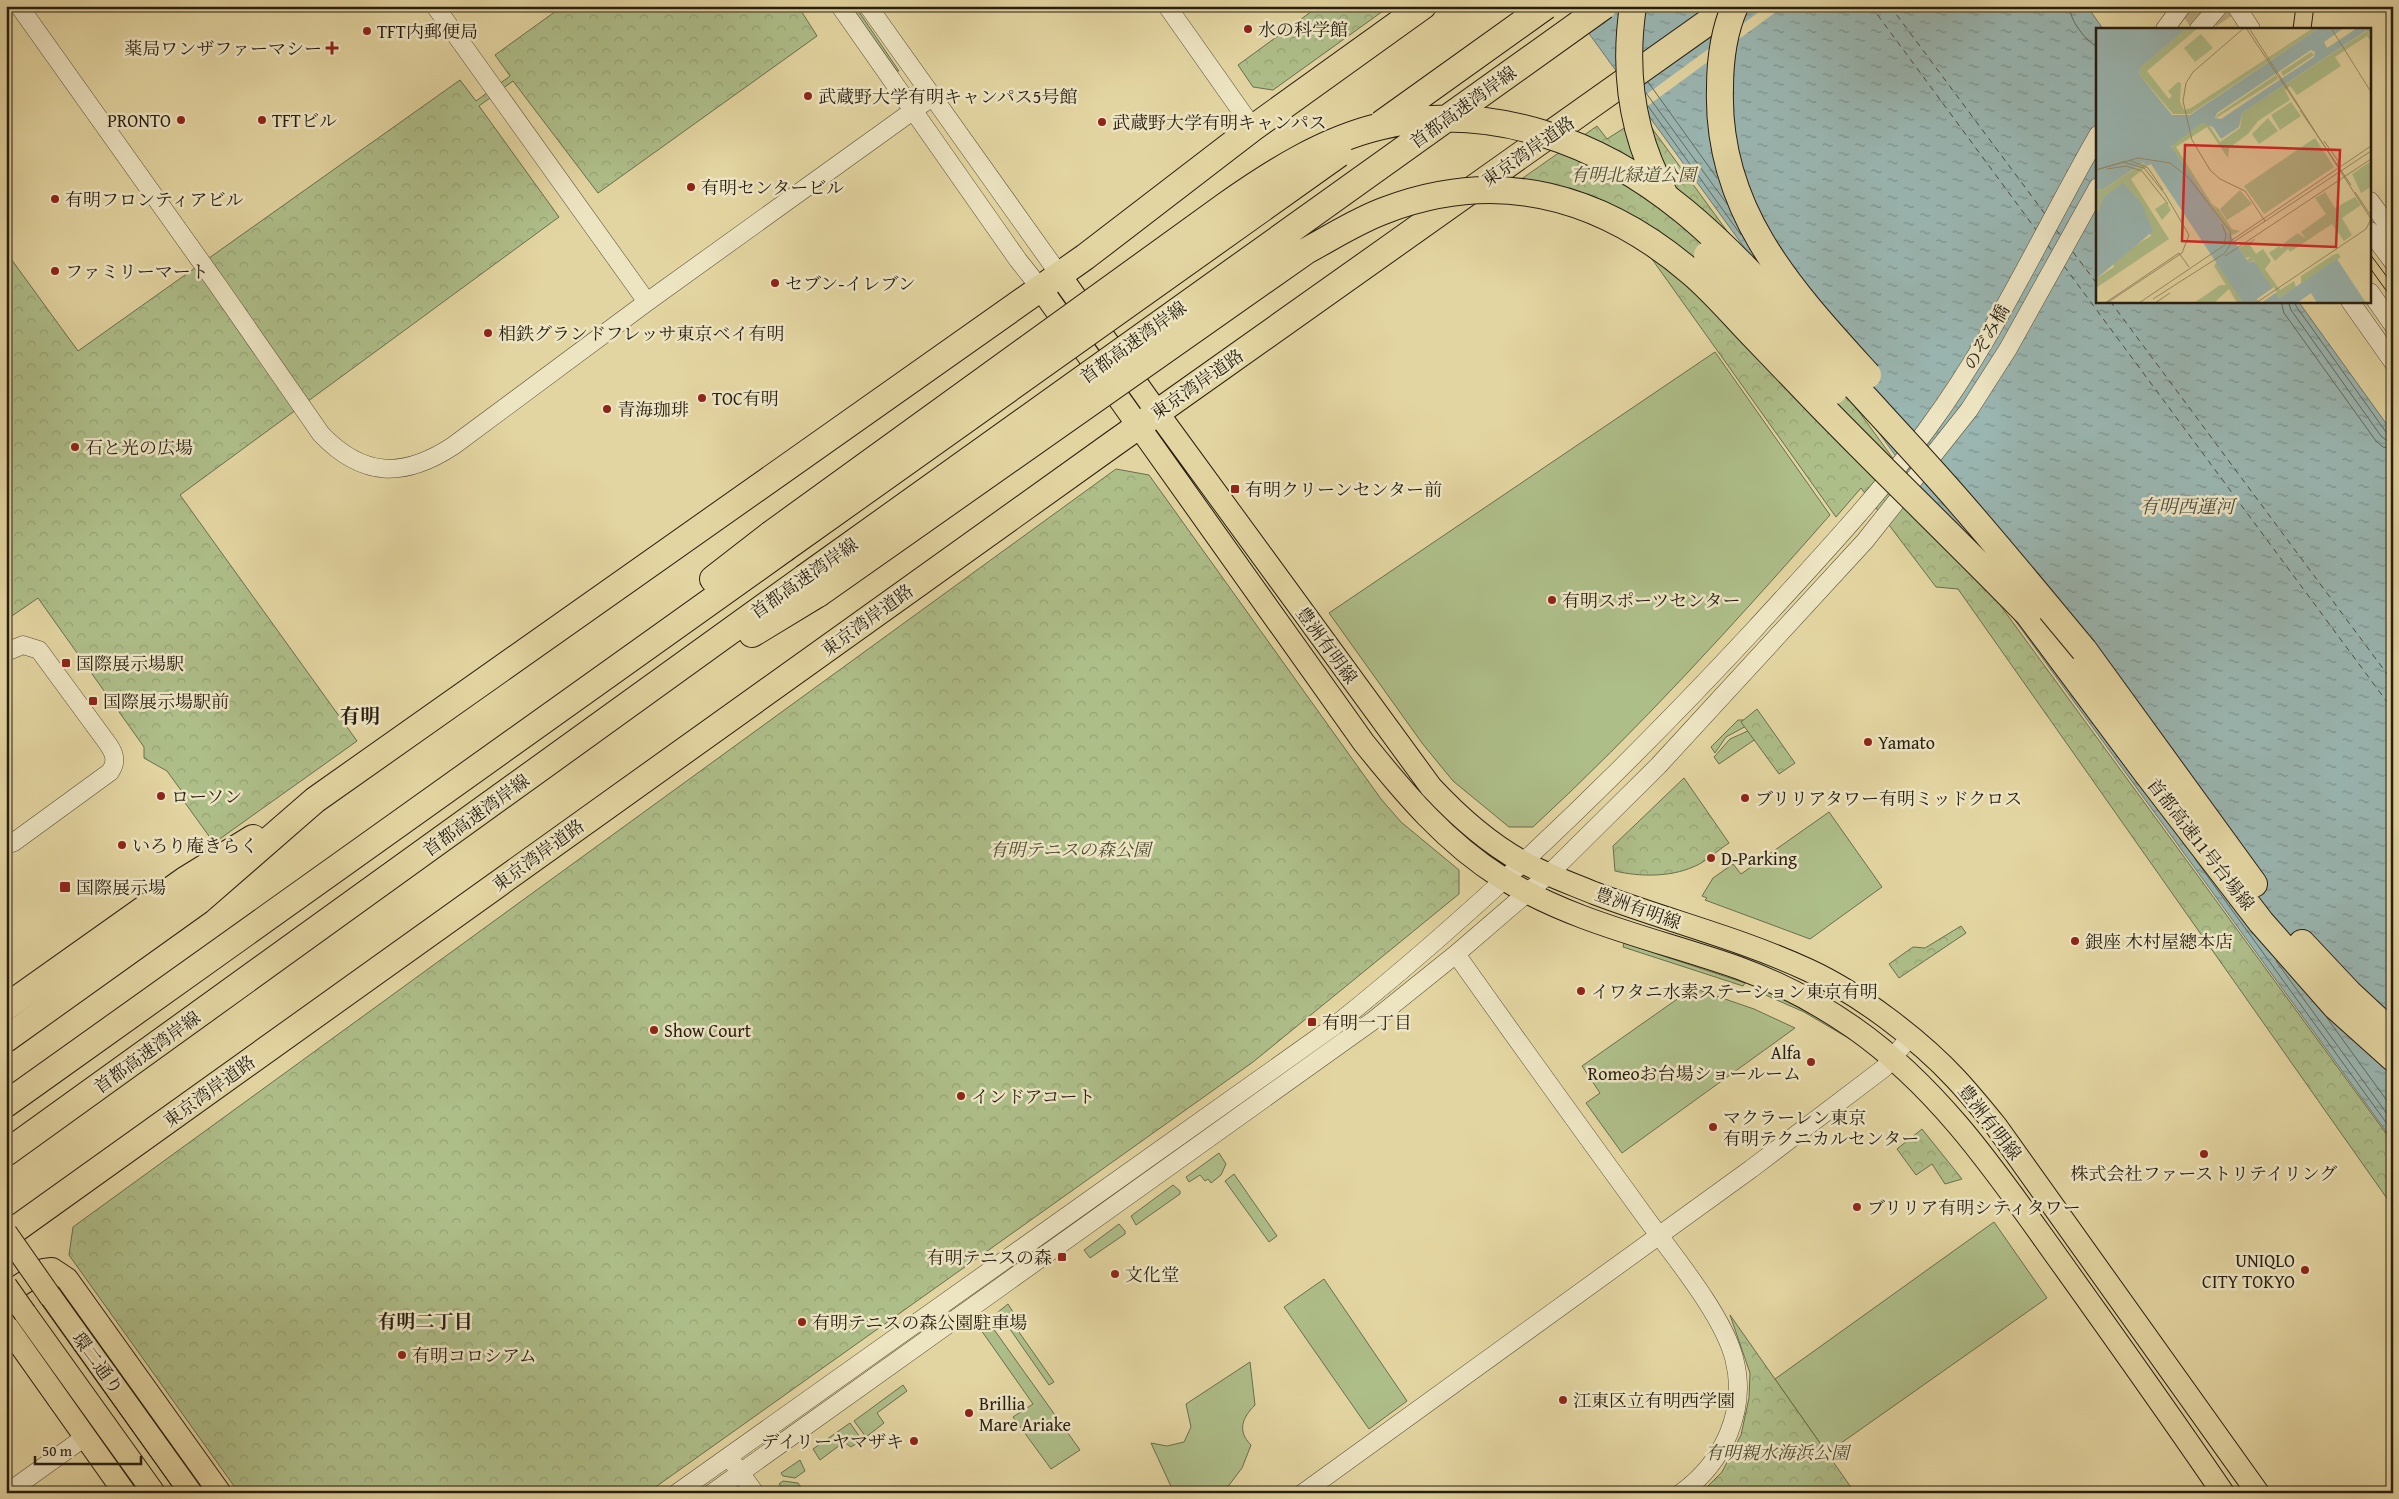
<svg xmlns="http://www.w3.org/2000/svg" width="2399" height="1499" viewBox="0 0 2399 1499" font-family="'Gentium Book Plus','Noto Serif JP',serif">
	<defs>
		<pattern id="forest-crowns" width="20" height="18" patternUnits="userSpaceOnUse" patternTransform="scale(1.25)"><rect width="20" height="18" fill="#aebe89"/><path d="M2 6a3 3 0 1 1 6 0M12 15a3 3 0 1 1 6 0" fill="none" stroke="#96a375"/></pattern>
		<pattern id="water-ripples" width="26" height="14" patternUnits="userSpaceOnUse" patternTransform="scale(1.25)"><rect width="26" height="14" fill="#9ab6b1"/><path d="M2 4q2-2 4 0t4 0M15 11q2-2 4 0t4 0" fill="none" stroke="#7e938f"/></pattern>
	</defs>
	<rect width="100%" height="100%" fill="#e3d5a1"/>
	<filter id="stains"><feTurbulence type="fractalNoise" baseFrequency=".004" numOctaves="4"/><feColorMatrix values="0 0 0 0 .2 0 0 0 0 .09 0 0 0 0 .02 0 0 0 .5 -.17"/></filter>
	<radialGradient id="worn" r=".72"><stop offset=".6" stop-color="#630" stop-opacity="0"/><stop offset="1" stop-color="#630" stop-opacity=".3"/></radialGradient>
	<path fill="#aebe89" stroke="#6a6e4d" d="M 851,6 L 855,6 L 899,71 L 897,71 Z
		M 1715,352 L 1830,515 C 1735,623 1639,729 1533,827 L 1509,827 L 1453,781 L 1422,743 L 1329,613 Z
		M 1738,720 L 1747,720 L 1750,724 L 1726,737 L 1715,753 L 1711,747 Z
		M 1750,730 L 1760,736 L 1719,764 L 1714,757 L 1730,739 Z
		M 1829,812 L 1882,887 L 1810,939 L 1705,900 L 1707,898 L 1702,896 L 1713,878 L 1733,864 L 1741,874 Z
		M 1624,943 L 1745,983 L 1743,986 L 1623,947 Z
		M 1693,988 L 1754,1009 L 1795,1028 L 1622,1153 L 1586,1103 L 1600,1093 L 1582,1066 Z
		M 1762,989 L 1805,1009 L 1850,1039 L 1804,1012 L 1761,993 Z
		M 1219,1153 L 1226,1164 L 1221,1175 L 1211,1183 L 1208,1179 L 1205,1181 L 1200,1175 L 1189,1182 L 1186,1177 Z
		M 1234,1174 L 1277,1236 L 1269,1242 L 1225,1181 Z
		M 1173,1185 L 1180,1191 L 1180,1194 L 1136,1225 L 1131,1216 Z
		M 1994,1222 L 2047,1298 L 1827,1453 L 1775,1379 Z
		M 1119,1224 L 1125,1231 L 1125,1234 L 1090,1258 L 1084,1250 Z
		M 1324,1279 L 1407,1401 L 1369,1429 L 1284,1307 Z
		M 1008,1304 L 1013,1312 L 1014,1325 L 1054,1382 L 1049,1385 L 998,1312 Z
		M 990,1324 L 1080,1450 L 1051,1469 L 1013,1417 L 1033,1404 L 981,1330 Z
		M 1250,1362 L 1255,1405 C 1242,1418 1237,1431 1251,1445 L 1242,1468 L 1223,1493 L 1174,1493 L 1151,1443 L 1167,1446 L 1184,1442 L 1191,1427 L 1186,1404 Z
		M 903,1385 L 907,1391 L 877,1413 L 884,1423 L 866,1437 L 854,1421 Z
		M 850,1423 L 862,1440 L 851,1447 L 844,1442 L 820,1460 L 813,1449 Z
		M 800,1460 L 805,1471 L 795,1478 L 783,1476 L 781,1473 Z
		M 783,1481 L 798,1483 L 805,1493 L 780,1493 L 779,1491 L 782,1488 L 779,1484 Z"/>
	<path fill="url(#forest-crowns)" stroke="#6a6e4d" d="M 563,6 L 798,6 L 817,36 L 598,193 L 513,81 L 479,106 L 559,217 L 180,495 L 357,741 L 214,843 L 183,800 L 186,797 L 167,771 L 144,758 L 144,747 L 38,598 L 6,620 L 6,252 L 78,351 L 460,80 L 476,101 L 510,76 L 495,55 Z
		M 1319,6 L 1390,6 L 1273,90 L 1253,87 L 1238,65 Z
		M 1643,116 L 2393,1143 L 2393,1207 L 1958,589 L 1936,587 L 1861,488 L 1836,517 L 1622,217 L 1510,187 L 1597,126 L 1607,139 Z
		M 1116,469 L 1149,475 L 1381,799 L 1401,822 L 1459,870 L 1459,894 L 1253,1062 L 647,1493 L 239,1493 L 69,1255 L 73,1227 Z
		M 1757,709 L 1795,763 L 1779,774 L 1741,722 Z
		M 1684,778 L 1729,843 C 1718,850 1706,862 1693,867 C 1670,877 1640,877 1615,871 L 1613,846 Z
		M 1961,926 L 1966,933 L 1899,978 L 1889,964 L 1913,947 L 1925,948 Z
		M 1922,1129 L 1962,1179 L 1945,1184 L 1932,1164 L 1916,1175 L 1897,1149 Z
		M 1730,1315 L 1855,1493 L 1701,1493 L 1722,1472 L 1741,1435 L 1749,1398 L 1750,1373 Z"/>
	<path fill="url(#water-ripples)" stroke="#6c7971" d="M 1569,6 L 2087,6 L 2103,29 L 2098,29 L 2098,301 L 2298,301 L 2393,433 L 2393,1141 Z"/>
	<path fill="#e3d5a1" d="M 1767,6 L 1784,6 L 1642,110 L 1636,102 Z"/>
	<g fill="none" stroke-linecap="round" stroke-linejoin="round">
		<path stroke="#606a61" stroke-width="1" d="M 2069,6 C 2070,20 2085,41 2098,47
			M 1648,82 L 1717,178
			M 1646,93 L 1727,204
			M 1648,106 L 1741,235
			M 2281,301 L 2284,313 L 2376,441 L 2383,447 L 2393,449
			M 2288,301 L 2291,310 L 2381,436 L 2386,440 L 2393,441
			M 2295,301 L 2296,306 L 2386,432 L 2393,435
			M 2195,859 L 2393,1132
			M 2276,961 L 2393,1122
			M 2327,1018 L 2393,1109"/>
		<path stroke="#4a4c41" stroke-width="1" stroke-dasharray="6 5" stroke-linecap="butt" d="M 1871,6 L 2037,231
			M 1890,6 L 2045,214
			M 2056,230 L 2061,236
			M 2047,244 L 2052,251
			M 2073,252 L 2098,285
			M 2064,266 L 2393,710
			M 2110,301 L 2393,682"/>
		<path stroke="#bdb084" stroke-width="18" stroke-dasharray="18 9" stroke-linecap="butt" d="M 2188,6 L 2202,29
			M 2214,6 L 2229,29"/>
		<defs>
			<path id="minor" d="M 19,6 L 219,287 L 321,434 C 363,478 404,478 453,446 L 647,302 L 932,97
				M 435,6 L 647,302
				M 840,6 L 1018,260 L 1041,289
				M 868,6 L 1059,274
				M 1167,6 L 1253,128
				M 2236,6 L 2251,29
				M 2165,29 L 2182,6
				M 2199,29 L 2219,6
				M 2370,201 L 2393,232
				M 2370,231 L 2393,262
				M 2370,292 L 2393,325
				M 2350,301 L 2393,362
				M 6,652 L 23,645 L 39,650 L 108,744 C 115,754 117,762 110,772 L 14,842 L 6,845
				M 1456,954 C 1519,1043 1582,1130 1646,1218 C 1673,1255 1723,1315 1734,1358 C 1748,1410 1723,1463 1681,1493
				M 734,1464 L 755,1493
				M 7,1493 L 85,1437
				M 677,1493 L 1333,1027 C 1484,906 1622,772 1753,631 C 1813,565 1875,500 1928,428 C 1995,337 2042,233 2098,135
				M 712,1493 L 1374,1020 L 1456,954 L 1549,874 L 1658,766 L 1865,541 L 1969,410 L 2008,349 L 2098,187
				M 1303,1493 L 1751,1169 L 1884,1068 L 1910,1037"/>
			<path id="major" d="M 1059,274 L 1157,412 L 1431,787 C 1458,816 1487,842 1521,861 C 1544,874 1570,883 1594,893 C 1665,920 1739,938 1808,970 C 1858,993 1919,1039 1956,1079 C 1970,1094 1983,1110 1996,1126 L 2258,1493
				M 1041,289 L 1364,743 C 1405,794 1446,843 1502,878 C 1574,923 1660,940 1739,968 C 1780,983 1818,1003 1854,1028 C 1941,1089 1999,1176 2060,1261 C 2115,1338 2170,1415 2223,1493
				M 6,1294 L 44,1270 L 52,1269 L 67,1279 L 220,1493
				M 50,1296 L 191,1493
				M 25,1313 L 154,1493
				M 6,1325 L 125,1493"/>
			<path id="highway" d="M 713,579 L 771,534
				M 2028,614 L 2148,775 L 2261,922 L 2335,1006 L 2393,1058
				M 752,634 L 818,594
				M 2084,650 L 2254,884
				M 2302,943 L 2349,993 L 2393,1034
				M 6,1007 L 185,880 L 253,838
				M 6,1039 L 199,901 L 315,800 L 1085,257 L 1253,128 L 1423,6
				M 6,1104 L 784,549
				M 6,1153 L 804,578
				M 6,1236 L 1113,444 L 1731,6"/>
		</defs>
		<use href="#minor" stroke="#564c35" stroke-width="19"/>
		<use href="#major" stroke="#271e11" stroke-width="24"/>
		<use href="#highway" stroke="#271e11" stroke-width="28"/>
		<use href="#minor" stroke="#ede4c2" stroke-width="18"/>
		<use href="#major" stroke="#e3d5a1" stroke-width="22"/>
		<use href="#highway" stroke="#e3d5a1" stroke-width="26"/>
		<path stroke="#271e11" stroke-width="1" d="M 2293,29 L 2296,6
			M 2311,29 L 2314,6
			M 2370,254 L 2393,285
			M 2370,268 L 2393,300
			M 6,1253 L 177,1493"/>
		<defs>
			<path id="major-bridge" d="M 6,1233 L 50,1296
				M 6,1286 L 25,1313"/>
			<path id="highway-bridge" d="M 1633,6 C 1623,73 1632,136 1665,195
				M 1735,6 C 1724,31 1720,61 1720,88 C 1716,211 1791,290 1868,375
				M 1381,124 L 1546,6
				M 1707,255 L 1834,391
				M 771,534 L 1226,205 C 1273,172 1325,139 1382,126 C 1490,101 1600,142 1684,211 C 1740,257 1788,315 1838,368 C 1875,409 1913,449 1949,490 C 1995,542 2039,596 2084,650
				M 784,549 L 1339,154
				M 804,578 L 1604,6
				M 818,594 L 1306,251 C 1332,237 1358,220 1386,210 C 1500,167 1602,196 1692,273 C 1713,291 1731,312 1749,331 C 1772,355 1795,379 1818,403 C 1887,474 1959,543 2028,614"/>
		</defs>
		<use href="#major-bridge" stroke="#271e11" stroke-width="24" stroke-linecap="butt"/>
		<use href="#highway-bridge" stroke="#271e11" stroke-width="28" stroke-linecap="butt"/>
		<use href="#major-bridge" stroke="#e3d5a1" stroke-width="22"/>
		<use href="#highway-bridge" stroke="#e3d5a1" stroke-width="26"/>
	</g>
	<g fill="#8f2418" stroke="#ede4c2" stroke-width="2">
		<circle cx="1248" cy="29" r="5"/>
		<circle cx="367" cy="31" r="5"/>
		<path d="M329.5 40.5h5v5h5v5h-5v5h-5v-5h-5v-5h5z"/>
		<circle cx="808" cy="96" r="5"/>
		<circle cx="181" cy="120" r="5"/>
		<circle cx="262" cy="120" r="5"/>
		<circle cx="1102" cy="122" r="5"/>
		<circle cx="691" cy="187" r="5"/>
		<circle cx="55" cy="199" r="5"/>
		<circle cx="55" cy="271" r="5"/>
		<circle cx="775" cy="283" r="5"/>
		<circle cx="488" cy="333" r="5"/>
		<circle cx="702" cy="398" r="5"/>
		<circle cx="607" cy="409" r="5"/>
		<circle cx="75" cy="447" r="5"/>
		<rect x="1230" y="484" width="10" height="10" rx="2.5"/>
		<circle cx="1552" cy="600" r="5"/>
		<rect x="61" y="658" width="10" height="10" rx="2.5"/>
		<rect x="88" y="696" width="10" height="10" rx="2.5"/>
		<circle cx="1868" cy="742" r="5"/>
		<circle cx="161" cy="796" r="5"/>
		<circle cx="1745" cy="798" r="5"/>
		<circle cx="122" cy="845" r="5"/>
		<circle cx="1711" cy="858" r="5"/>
		<rect x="59" y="881" width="12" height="12" rx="2.5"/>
		<circle cx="2075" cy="941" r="5"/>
		<circle cx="1581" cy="991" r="5"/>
		<rect x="1307" y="1017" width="10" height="10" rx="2.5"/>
		<circle cx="654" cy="1030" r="5"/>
		<circle cx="1811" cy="1062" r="5"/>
		<circle cx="961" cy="1096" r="5"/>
		<circle cx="1713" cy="1127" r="5"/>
		<circle cx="2204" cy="1154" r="5"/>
		<circle cx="1857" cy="1207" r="5"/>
		<rect x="1057" y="1252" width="10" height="10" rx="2.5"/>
		<circle cx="2305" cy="1270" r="5"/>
		<circle cx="1115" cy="1274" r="5"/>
		<circle cx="802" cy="1322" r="5"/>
		<circle cx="402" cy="1355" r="5"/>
		<circle cx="1563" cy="1400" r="5"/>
		<circle cx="969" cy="1413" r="5"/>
		<circle cx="914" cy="1441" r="5"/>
	</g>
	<g text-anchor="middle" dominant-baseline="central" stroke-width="5" stroke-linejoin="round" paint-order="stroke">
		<g font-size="18" fill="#271e11" stroke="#ede4c2" text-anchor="start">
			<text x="1258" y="29">水の科学館</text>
			<text x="377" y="31">TFT内郵便局</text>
			<text x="322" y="48" text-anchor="end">薬局ワンザファーマシー</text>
			<text x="818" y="96">武蔵野大学有明キャンパス5号館</text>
			<text x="171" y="120" text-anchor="end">PRONTO</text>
			<text x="272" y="120">TFTビル</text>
			<text x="1112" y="122">武蔵野大学有明キャンパス</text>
			<text x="701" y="187">有明センタービル</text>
			<text x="65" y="199">有明フロンティアビル</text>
			<text x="65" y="271">ファミリーマート</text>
			<text x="785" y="283">セブン-イレブン</text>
			<text x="498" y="333">相鉄グランドフレッサ東京ベイ有明</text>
			<text x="712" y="398">TOC有明</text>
			<text x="617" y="409">青海珈琲</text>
			<text x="85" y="447">石と光の広場</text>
			<text x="1245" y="489">有明クリーンセンター前</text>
			<text x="1562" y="600">有明スポーツセンター</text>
			<text x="76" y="663">国際展示場駅</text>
			<text x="103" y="701">国際展示場駅前</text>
			<text x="1878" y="742">Yamato</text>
			<text x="171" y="796">ローソン</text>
			<text x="1755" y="798">ブリリアタワー有明ミッドクロス</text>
			<text x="132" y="845">いろり庵きらく</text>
			<text x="1721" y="858">D-Parking</text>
			<text x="76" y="887">国際展示場</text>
			<text x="2085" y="941">銀座 木村屋總本店</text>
			<text x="1591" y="991">イワタニ水素ステーション東京有明</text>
			<text x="1322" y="1022">有明一丁目</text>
			<text x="664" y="1030">Show Court</text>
			<text x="1801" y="1052" text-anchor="end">Alfa<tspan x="1801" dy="21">Romeoお台場ショールーム</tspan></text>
			<text x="971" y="1096">インドアコート</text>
			<text x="1723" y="1117">マクラーレン東京<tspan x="1723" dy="21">有明テクニカルセンター</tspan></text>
			<text x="2204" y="1173" text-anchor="middle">株式会社ファーストリテイリング</text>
			<text x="1867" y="1207">ブリリア有明シティタワー</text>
			<text x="1052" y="1257" text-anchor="end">有明テニスの森</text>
			<text x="2295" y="1260" text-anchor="end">UNIQLO<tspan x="2295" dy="21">CITY TOKYO</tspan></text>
			<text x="1125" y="1274">文化堂</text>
			<text x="812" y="1322">有明テニスの森公園駐車場</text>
			<text x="412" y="1355">有明コロシアム</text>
			<text x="1573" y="1400">江東区立有明西学園</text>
			<text x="979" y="1403">Brillia<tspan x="979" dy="21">Mare Ariake</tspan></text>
			<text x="904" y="1441" text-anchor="end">デイリーヤマザキ</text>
		</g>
		<g font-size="18" fill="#271e11" stroke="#ede4c2">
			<text transform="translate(1463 107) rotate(-36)">首都高速湾岸線</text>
			<text transform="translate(1528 151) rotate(-35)">東京湾岸道路</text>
			<text transform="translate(1986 337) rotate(-60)">のぞみ橋</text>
			<text transform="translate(1133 342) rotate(-36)">首都高速湾岸線</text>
			<text transform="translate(1197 384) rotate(-35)">東京湾岸道路</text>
			<text transform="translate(804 578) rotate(-35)">首都高速湾岸線</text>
			<text transform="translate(867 620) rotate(-36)">東京湾岸道路</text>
			<text transform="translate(1327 645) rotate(54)">豊洲有明線</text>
			<text transform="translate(476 815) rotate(-36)">首都高速湾岸線</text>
			<text transform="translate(2201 844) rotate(52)">首都高速11号台場線</text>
			<text transform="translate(538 855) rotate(-36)">東京湾岸道路</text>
			<text transform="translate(1638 908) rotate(20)">豊洲有明線</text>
			<text transform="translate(147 1052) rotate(-36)">首都高速湾岸線</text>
			<text transform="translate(209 1091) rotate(-36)">東京湾岸道路</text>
			<text transform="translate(1990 1122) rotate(52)">豊洲有明線</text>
			<text transform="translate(98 1363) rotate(54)">環二通り</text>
		</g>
		<g font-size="18" font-style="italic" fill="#504e35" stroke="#ede4c2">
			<text x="1633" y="174">有明北緑道公園</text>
			<text x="1070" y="849">有明テニスの森公園</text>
			<text x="1777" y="1452">有明親水海浜公園</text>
		</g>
		<g font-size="19" font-style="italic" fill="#4a4c41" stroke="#ede4c2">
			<text x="2187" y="506">有明西運河</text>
		</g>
		<g font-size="19" font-weight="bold" fill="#271e11" stroke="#ede4c2">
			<text x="425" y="1321">有明二丁目</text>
		</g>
		<g font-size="20" font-weight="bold" fill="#271e11" stroke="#ede4c2">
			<text x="360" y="715">有明</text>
		</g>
	</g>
	<g transform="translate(2096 28)">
		<rect width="275" height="275" fill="#e3d5a1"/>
		<path d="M 195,74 L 205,88 L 184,102 L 175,87 ZM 172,90 L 182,103 L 163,116 L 156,106 ZM 144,162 L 156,176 L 131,192 L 124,181 Z" fill="#aebe89"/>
		<path d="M 91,0 L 102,0 L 51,43 L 73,71 L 76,68 L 72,63 L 82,54 L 85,55 L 84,74 L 88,82 L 95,80 L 217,0 L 223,0 L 94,86 L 77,86 L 43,46 L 44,40 ZM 272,2 L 275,14 L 271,8 L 239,29 L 245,38 L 201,67 L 194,58 L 189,62 L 194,72 L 162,93 L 152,106 L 133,120 L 132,130 L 111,99 L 80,119 L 116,176 L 123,181 L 136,201 L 144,203 L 135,208 L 76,120 L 76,115 L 106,95 L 113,97 L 124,114 L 144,100 L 146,85 ZM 105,6 L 117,20 L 99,34 L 88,20 ZM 215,24 L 218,27 L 187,48 L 185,44 ZM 180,47 L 182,51 L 120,90 L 121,87 ZM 219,110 L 238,139 L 168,186 L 148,158 ZM 275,133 L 275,159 L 265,165 L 256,146 ZM 49,134 L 51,138 L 35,151 L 73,211 L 0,260 L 0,251 L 18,239 L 16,231 L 55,208 L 27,156 L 7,169 L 0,190 L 0,161 L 6,162 ZM 229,164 L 239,180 L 259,169 L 265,177 L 246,190 L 256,207 L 248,213 L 236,196 L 194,224 L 192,221 L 179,233 L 173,225 L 183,218 L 185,220 L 189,218 L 188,215 L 202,205 L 210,211 L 205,204 L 230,186 L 219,170 ZM 70,174 L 75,182 L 66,192 L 59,181 ZM 160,210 L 154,217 L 160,226 L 167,221 L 175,233 L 169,241 L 184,262 L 198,253 L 200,259 L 205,255 L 205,248 L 237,227 L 242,225 L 245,229 L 183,270 L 163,242 L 137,259 L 147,275 L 141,275 L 133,261 L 118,275 L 98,275 L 124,257 L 130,257 L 118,238 L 120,235 L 160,236 L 158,232 L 153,235 L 151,232 L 155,229 L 150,230 L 143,220 Z" fill="#aebe89"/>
		<path d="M 0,0 L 91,0 L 44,40 L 43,46 L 76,87 L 94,87 L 223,0 L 248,0 L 228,14 L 231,20 L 261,0 L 275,0 L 275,7 L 271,2 L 146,85 L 143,99 L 125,111 L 117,99 L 106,95 L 75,118 L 153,235 L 158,233 L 183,270 L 241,231 L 270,275 L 221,275 L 215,265 L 201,275 L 147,275 L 55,136 L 51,138 L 48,134 L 6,162 L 0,161 ZM 215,22 L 219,24 L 218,29 L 125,91 L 119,90 L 121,85 ZM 27,155 L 46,176 L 57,203 L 0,251 L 0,190 L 7,169 Z" fill="#9ab6b1" fill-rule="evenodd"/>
		<path d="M 178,259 L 181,264 L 165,275 L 155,275 Z" fill="#e3d5a1"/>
		<path fill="none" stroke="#9ab6b1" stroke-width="2.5" d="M 0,32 L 40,0M 0,40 L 62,130M 0,133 L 50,122 L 61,130M 64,135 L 122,218M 67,137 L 123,218M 0,224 L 8,237M 130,230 L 160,275M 131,230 L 162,275M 191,275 L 244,242M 193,275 L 232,250 L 251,275"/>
		<path fill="none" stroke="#988c67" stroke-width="1" d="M 148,0 L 97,44 L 90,55 L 87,73 L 96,112 L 114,142 L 124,151 L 149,163 L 169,193M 150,0 L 204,81M 153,0 L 275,191 L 270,201 L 160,275M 235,0 L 275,64M 204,82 L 255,157M 228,113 L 243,134 L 240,137M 33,132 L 52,140 L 67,162M 11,141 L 30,138 L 46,143 L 72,176M 0,142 L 42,130 L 74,135 L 92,149 L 134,203 L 135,215 L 129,225 L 57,271M 0,142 L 27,134 L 48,140 L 69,166 L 93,207 L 86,225 L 11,275M 259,164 L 275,188M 126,196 L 130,207 L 128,216M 133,217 L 275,123M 129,228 L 275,131M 9,275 L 83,225 L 93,239M 43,275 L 275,118M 59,275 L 74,265"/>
		<path fill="#d62828" fill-opacity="0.15" stroke="#d62828" stroke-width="2.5" d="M 89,117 L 244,122 L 240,219 L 86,213 Z"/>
		<rect width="275" height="275" fill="none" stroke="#271e11" stroke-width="2.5"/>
	</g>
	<rect width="2399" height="1499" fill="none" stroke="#e3d5a1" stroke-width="25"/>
	<rect x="8" y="8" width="2384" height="1484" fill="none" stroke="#271e11" stroke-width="2.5"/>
	<rect x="12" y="12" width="2374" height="1474" fill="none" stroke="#271e11"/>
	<path d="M35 1456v8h106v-8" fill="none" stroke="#271e11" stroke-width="2.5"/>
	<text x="42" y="1456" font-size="15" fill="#271e11" stroke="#ede4c2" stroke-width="4" paint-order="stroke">50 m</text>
	<rect width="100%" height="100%" filter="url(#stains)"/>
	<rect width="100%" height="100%" fill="url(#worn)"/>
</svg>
